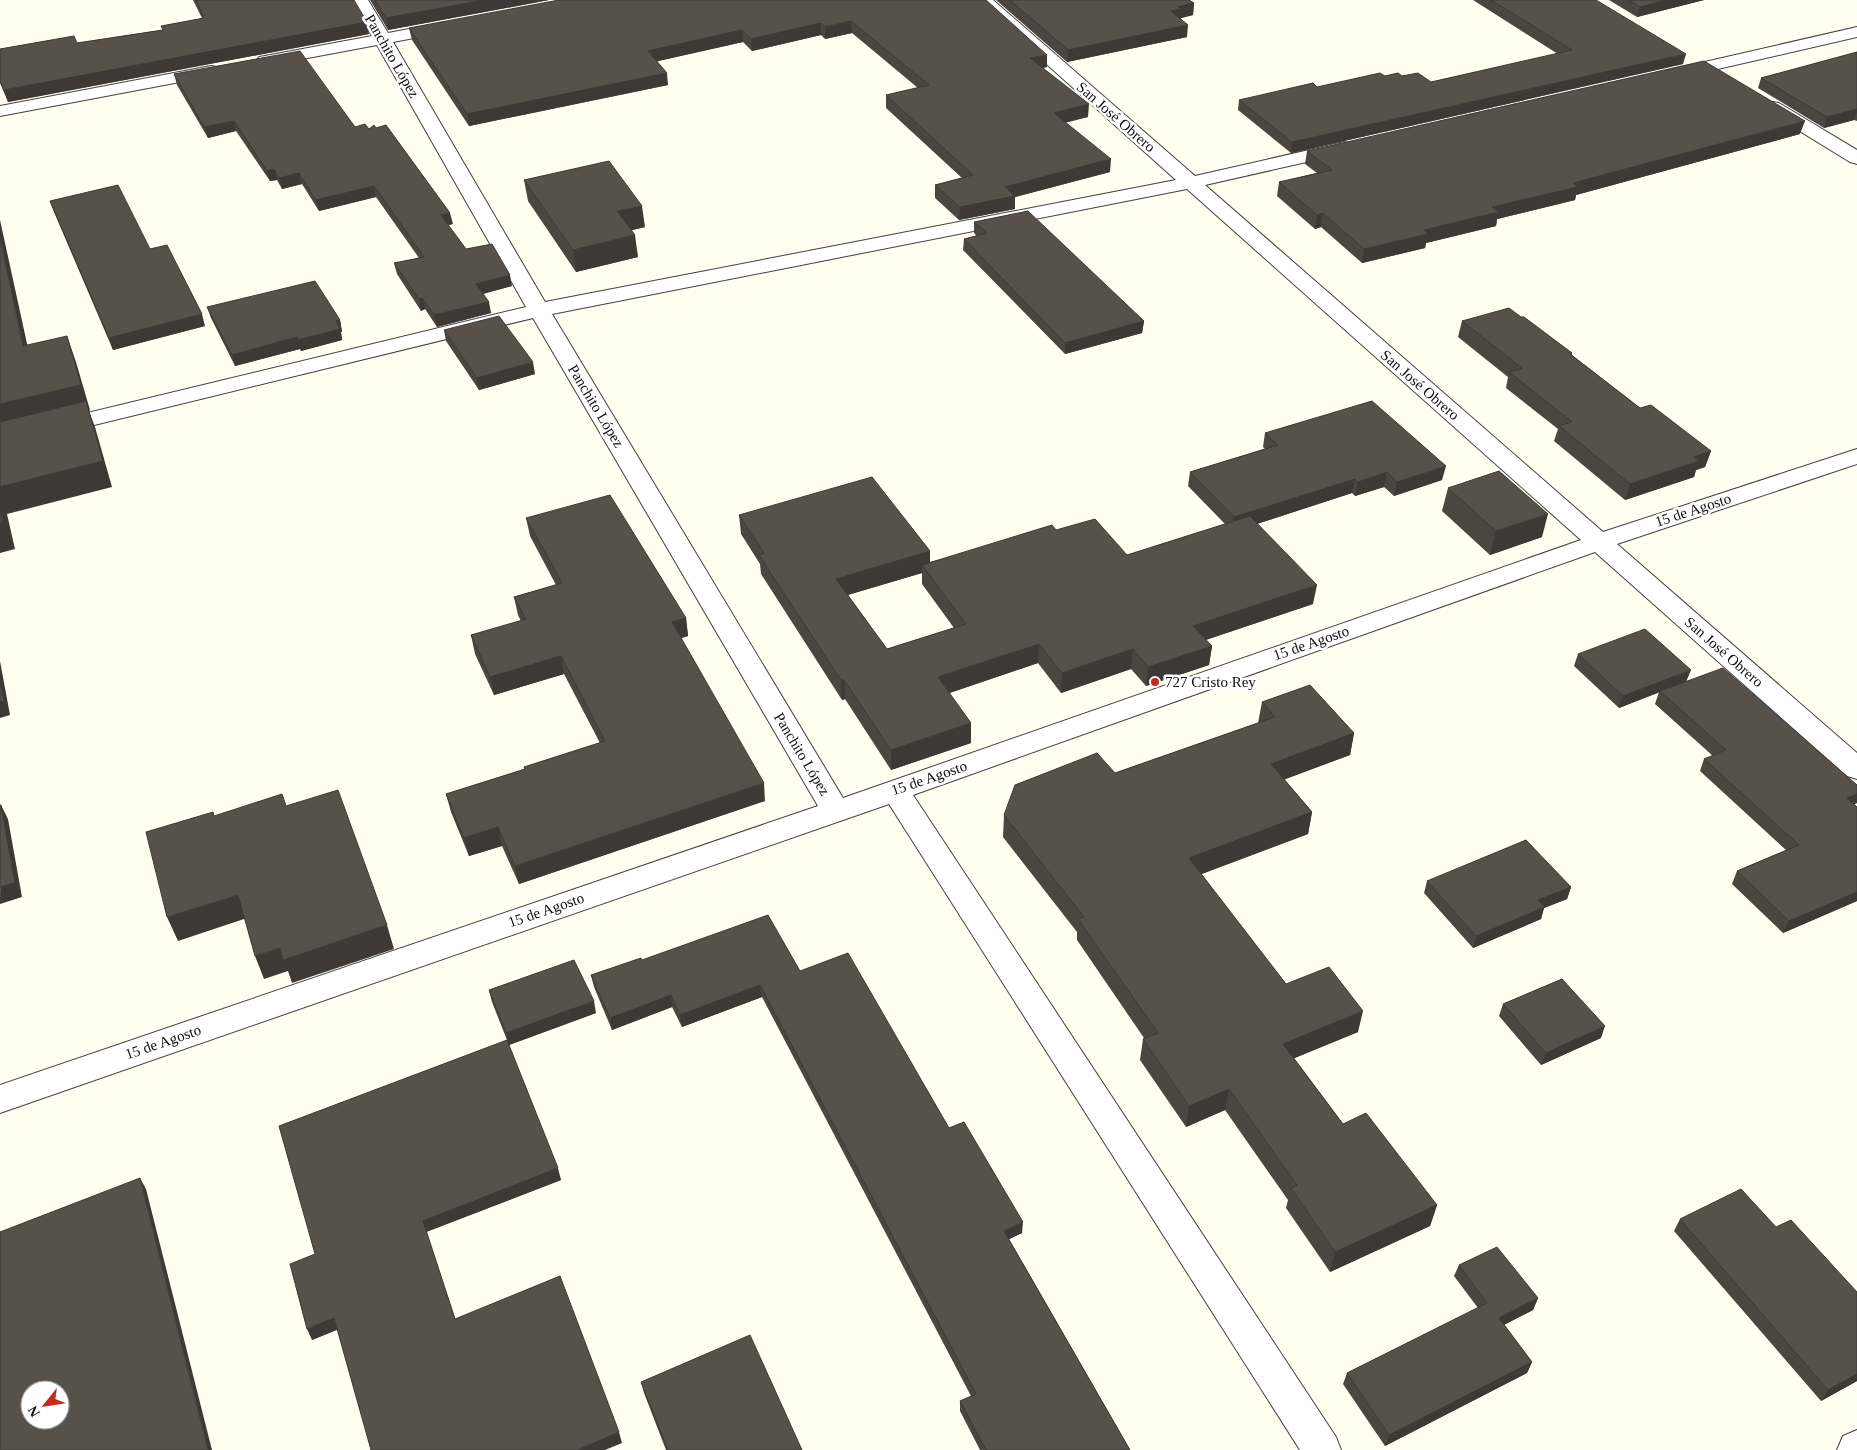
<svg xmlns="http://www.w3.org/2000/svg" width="1857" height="1450" viewBox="0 0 1857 1450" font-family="'Times New Roman',serif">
	<rect width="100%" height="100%" fill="#fffef0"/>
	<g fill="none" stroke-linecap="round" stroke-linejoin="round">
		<defs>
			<path id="street" d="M 352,0 L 368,0 L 388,33 L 446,22 L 452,23 L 455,27 L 452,31 L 446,32 L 393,42 L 545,302 L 1176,180 L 975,0 L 993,0 L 1195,176 L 1344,142 L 1351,144 L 1353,148 L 1351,152 L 1205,185 L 1603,532 L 1857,449 L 1857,464 L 1617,544 L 1857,753 L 1857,779 L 1847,776 L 1595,552 L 913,795 L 1336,1437 L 1341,1450 L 1300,1450 L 889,804 L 0,1113 L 0,1085 L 818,806 L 533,318 L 0,448 L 0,434 L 526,307 L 377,45 L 265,66 L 259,65 L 256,61 L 259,57 L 265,56 L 372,36 ZM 1187,189 L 1581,540 L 843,798 L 552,314 Z
				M 1857,27 L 1857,37 L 1674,79 L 1668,78 L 1665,74 L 1668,70 L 1674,69 Z
				M 211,66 L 217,67 L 220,71 L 217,75 L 0,116 L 0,106 Z
				M 1773,102 L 1779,103 L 1857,150 L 1857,164 L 1850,162 L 1767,111 L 1764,107 L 1767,103 Z
				M 1857,1430 L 1857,1450 L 1837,1450 L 1843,1436 Z"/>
		</defs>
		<use href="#street" stroke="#414141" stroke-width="2"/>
		<use href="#street" fill="#fff" fill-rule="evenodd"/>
	</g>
	<path fill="#4c4640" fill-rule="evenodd" d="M 193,0 L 354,0 L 369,34 L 8,102 L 0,83 L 0,49 L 77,43 L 162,30 L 202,18 Z
		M 370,0 L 549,0 L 388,30 Z
		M 986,0 L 1047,67 L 1042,68 L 1088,117 L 1065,122 L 1110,172 L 1015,197 L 1015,209 L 959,220 L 935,198 L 935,185 L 962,178 L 886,108 L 886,95 L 918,88 L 852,33 L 825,39 L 821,35 L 752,51 L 743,42 L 657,61 L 668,85 L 469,126 L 412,40 L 409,28 Z
		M 996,0 L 1189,0 L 1194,3 L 1193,15 L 1181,18 L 1181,19 L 1187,37 L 1067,62 Z
		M 1473,0 L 1596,0 L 1683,64 L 1291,153 L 1238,110 L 1239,100 L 1385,76 L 1402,76 L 1431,82 L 1558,54 Z
		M 1609,0 L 1704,0 L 1637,17 Z
		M 1857,52 L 1857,121 L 1854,120 L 1824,128 L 1758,88 L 1761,78 Z
		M 174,74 L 355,127 L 453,224 L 448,225 L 466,249 L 512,286 L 483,294 L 491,313 L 437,327 L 425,309 L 421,311 L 397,274 L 394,263 L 419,258 L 376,197 L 319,211 L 302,184 L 282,189 L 277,180 L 270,181 L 236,131 L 208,138 L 177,85 Z
		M 1800,134 L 1576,195 L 1575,200 L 1497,219 L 1496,226 L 1426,243 L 1425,248 L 1362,263 L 1321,227 L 1315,229 L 1277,196 L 1279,182 L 1317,173 L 1305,164 L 1307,151 Z
		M 524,180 L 645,227 L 632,230 L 638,257 L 576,272 L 528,201 Z
		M 50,201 L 150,249 L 205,326 L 113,350 L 54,212 Z
		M 974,222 L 1144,321 L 1142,333 L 1065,354 L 963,250 L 964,239 L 977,236 L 974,233 Z
		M 207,307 L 340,320 L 342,332 L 341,332 L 342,340 L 301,351 L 300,349 L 235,366 L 211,318 Z
		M 1521,317 L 1572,353 L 1572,355 L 1640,408 L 1711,451 L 1705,467 L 1696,470 L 1694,477 L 1625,500 L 1554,441 L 1558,429 L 1506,388 L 1508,377 L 1458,337 L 1462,321 Z
		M 444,330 L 535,374 L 479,390 L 446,341 Z
		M 1265,433 L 1442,480 L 1394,496 L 1384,487 L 1355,496 L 1352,493 L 1257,524 L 1313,604 L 1206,640 L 1212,646 L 1209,665 L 1146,686 L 1131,669 L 1061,693 L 1038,663 L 949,693 L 971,723 L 971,743 L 891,770 L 845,699 L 842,700 L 761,574 L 760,564 L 741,534 L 739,515 L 930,562 L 1056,530 L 1127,555 L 1225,524 L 1188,486 L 1190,472 L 1265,449 L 1263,447 ZM 922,573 L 922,584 L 954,628 L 887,649 L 848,595 Z
		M 1448,488 L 1542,537 L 1490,555 L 1442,511 Z
		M 526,518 L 686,618 L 688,636 L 681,638 L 765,801 L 519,884 L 502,846 L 469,856 L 451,812 L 446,794 L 525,769 L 524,767 L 600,743 L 564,674 L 494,695 L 475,654 L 471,635 L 521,621 L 518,615 L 514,597 L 556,585 L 530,536 Z
		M 1578,654 L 1687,681 L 1857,785 L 1857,803 L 1854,804 L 1857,807 L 1857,901 L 1783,933 L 1732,884 L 1737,871 L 1786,850 L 1700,771 L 1704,759 L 1713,756 L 1655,704 L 1659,692 L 1619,708 L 1574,666 Z
		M 1262,702 L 1354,733 L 1350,755 L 1284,779 L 1312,812 L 1308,834 L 1201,874 L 1286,984 L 1358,1032 L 1294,1058 L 1343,1124 L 1437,1205 L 1430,1226 L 1330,1272 L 1286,1208 L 1288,1200 L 1225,1110 L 1186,1127 L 1140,1060 L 1143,1039 L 1144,1038 L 1077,940 L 1077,932 L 1003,837 L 1004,815 L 1115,773 L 1258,723 Z
		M 1427,881 L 1571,887 L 1567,899 L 1544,908 L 1541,919 L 1473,948 L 1424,893 Z
		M 642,960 L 800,971 L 949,1128 L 1022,1233 L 1009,1239 L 1130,1450 L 980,1450 L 960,1411 L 960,1401 L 971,1396 L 762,997 L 682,1027 L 672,1007 L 612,1030 L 594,987 L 591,975 Z
		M 489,990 L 596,1013 L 509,1045 L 561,1180 L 426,1232 L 455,1318 L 622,1443 L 337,1330 L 312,1340 L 315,1254 L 507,1040 L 492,1002 Z
		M 1503,1004 L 1601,1038 L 1541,1065 L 1499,1016 Z
		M 1680,1219 L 1776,1227 L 1857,1292 L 1857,1381 L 1821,1401 L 1674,1231 Z
		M 1459,1265 L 1538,1298 L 1533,1310 L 1504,1325 L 1532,1362 L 1527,1373 L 1385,1446 L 1343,1384 L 1347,1373 L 1478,1308 L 1454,1276 Z
		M 641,1382 L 802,1450 L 666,1450 L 644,1393 Z"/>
	<path fill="#3e3934" d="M 484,0 L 549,0 L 388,30 L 386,18 Z
		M 1667,0 L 1704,0 L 1637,17 L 1640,7 Z
		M 1194,3 L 1193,15 L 1181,18 L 1181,21 L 1171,11 L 1178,7 Z
		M 851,21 L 852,33 L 825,39 L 825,27 Z
		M 367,22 L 369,34 L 8,102 L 4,90 Z
		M 821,23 L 821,35 L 752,51 L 751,39 Z
		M 1188,25 L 1187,37 L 1067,62 L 1068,50 Z
		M 742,30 L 743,42 L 650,63 L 648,51 Z
		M 1686,54 L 1683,64 L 1291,153 L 1292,142 Z
		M 1047,55 L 1047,67 L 1029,71 L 1030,58 Z
		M 667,73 L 668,85 L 469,126 L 467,114 Z
		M 1089,104 L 1088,117 L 1053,126 L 1054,113 Z
		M 1857,109 L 1857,112 L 1854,120 L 1824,128 L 1827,117 Z
		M 234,121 L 236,131 L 208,138 L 204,127 Z
		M 1805,121 L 1800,134 L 1576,195 L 1575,200 L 1497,219 L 1496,226 L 1426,243 L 1425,248 L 1362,263 L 1364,249 L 1424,230 L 1492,207 L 1573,183 Z
		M 1111,159 L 1110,172 L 1015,197 L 1015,209 L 959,220 L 960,207 L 1005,187 Z
		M 274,169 L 277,180 L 270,181 L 267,171 Z
		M 299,173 L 302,184 L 282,189 L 279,178 Z
		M 374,186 L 376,197 L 319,211 L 316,200 Z
		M 642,206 L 645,227 L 620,233 L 617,211 Z
		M 450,213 L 453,224 L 443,226 L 441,215 Z
		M 1323,213 L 1321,227 L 1315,229 L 1317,215 Z
		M 0,220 L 33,371 L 23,346 L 0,238 Z
		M 635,235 L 638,257 L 576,272 L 573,250 Z
		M 510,275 L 512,286 L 478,295 L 476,284 Z
		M 422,298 L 425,309 L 421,311 L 419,299 Z
		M 489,302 L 491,313 L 437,327 L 434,315 Z
		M 202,314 L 205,326 L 113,350 L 109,338 Z
		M 340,320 L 342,332 L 341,332 L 342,340 L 301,351 L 298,340 L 336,321 Z
		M 1144,321 L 1142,333 L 1065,354 L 1065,343 Z
		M 67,336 L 76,362 L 90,410 L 89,411 L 95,427 L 112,487 L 7,514 L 15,549 L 0,553 L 0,404 Z
		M 297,337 L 300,349 L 235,366 L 232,355 Z
		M 533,362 L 535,374 L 479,390 L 477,378 Z
		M 1711,451 L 1705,467 L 1696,470 L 1694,477 L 1625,500 L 1630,484 L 1694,457 Z
		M 1446,466 L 1442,480 L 1394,496 L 1397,482 Z
		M 1387,472 L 1384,487 L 1355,496 L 1358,482 Z
		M 1355,479 L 1352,493 L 1232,532 L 1234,517 Z
		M 1548,514 L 1542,537 L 1490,555 L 1496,531 Z
		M 930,551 L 930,570 L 922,565 L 922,573 L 837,598 L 836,579 Z
		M 1317,585 L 1313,604 L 1190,645 L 1193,626 Z
		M 686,618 L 688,636 L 674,640 L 672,622 Z
		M 1039,644 L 1038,663 L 938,697 L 938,677 Z
		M 1212,646 L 1209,665 L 1146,686 L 1148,667 Z
		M 1133,649 L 1131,669 L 1061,693 L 1062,673 Z
		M 561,656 L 564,674 L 494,695 L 490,677 Z
		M 0,661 L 10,715 L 0,718 Z
		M 1691,670 L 1686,682 L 1619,708 L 1623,696 Z
		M 841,680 L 844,680 L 845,699 L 842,700 Z
		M 971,723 L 971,743 L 891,770 L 891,750 Z
		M 1354,733 L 1350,755 L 1267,786 L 1271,764 Z
		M 764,783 L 765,801 L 519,884 L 515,866 Z
		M 1857,794 L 1857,803 L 1841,810 L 1847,798 Z
		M 1,805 L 8,819 L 22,897 L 0,904 Z
		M 1312,812 L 1308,834 L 1186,880 L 1189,858 Z
		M 498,827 L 502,846 L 469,856 L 464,838 Z
		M 1571,887 L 1567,899 L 1544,908 L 1541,919 L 1473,948 L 1476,936 L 1538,900 Z
		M 1857,892 L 1857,901 L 1783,933 L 1789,921 Z
		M 238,895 L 247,918 L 178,941 L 167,917 Z
		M 387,925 L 394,949 L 292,983 L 288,971 L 264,979 L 255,956 L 280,948 Z
		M 760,985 L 762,997 L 682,1027 L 680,1015 Z
		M 671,995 L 672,1007 L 612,1030 L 610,1018 Z
		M 594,1001 L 596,1013 L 509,1045 L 506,1033 Z
		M 1363,1011 L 1358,1032 L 1278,1065 L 1283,1044 Z
		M 1605,1026 L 1601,1038 L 1541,1065 L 1546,1053 Z
		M 1229,1089 L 1225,1110 L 1186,1127 L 1189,1106 Z
		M 558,1168 L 561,1180 L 426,1232 L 423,1221 Z
		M 140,1178 L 146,1189 L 212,1450 L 208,1450 Z
		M 1437,1205 L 1430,1226 L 1330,1272 L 1335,1252 Z
		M 1023,1222 L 1022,1233 L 1003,1242 L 1004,1231 Z
		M 1538,1298 L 1533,1310 L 1494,1330 L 1499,1318 Z
		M 334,1318 L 338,1329 L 312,1340 L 307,1329 Z
		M 1532,1362 L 1527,1373 L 1385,1446 L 1389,1435 Z
		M 1857,1374 L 1857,1381 L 1821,1401 L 1828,1390 Z
		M 619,1432 L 622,1443 L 605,1450 L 577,1450 Z"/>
	<path fill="#58514a" stroke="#3e3934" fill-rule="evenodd" d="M 196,0 L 354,0 L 367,22 L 4,90 L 0,81 L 0,49 L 74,36 L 77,43 L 163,30 L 161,26 L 204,18 Z
		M 375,0 L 484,0 L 386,18 Z
		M 559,0 L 986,0 L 1047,55 L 1030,58 L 1089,104 L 1054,113 L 1111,159 L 1005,187 L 1015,196 L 960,207 L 935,185 L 973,175 L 886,95 L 929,85 L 851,21 L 825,27 L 821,23 L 751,39 L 742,30 L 648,51 L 667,73 L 467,114 L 409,28 Z
		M 1010,0 L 1189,0 L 1194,3 L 1178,7 L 1182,9 L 1171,11 L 1188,25 L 1068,50 Z
		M 1491,0 L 1596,0 L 1686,54 L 1292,142 L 1239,100 L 1313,83 L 1317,87 L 1380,73 L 1385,76 L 1398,73 L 1402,76 L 1418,73 L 1431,82 L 1572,50 Z
		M 1628,0 L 1667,0 L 1640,7 Z
		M 300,51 L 355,127 L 365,124 L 369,129 L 374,125 L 376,128 L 386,125 L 450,213 L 441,215 L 466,249 L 492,244 L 510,275 L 476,284 L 489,302 L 434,315 L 422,298 L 419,299 L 394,263 L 424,257 L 374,186 L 316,200 L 299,173 L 279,178 L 274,169 L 267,171 L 234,121 L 204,127 L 174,74 Z
		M 1857,52 L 1857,109 L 1827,117 L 1761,78 Z
		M 1704,61 L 1805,121 L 1573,183 L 1578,187 L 1492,207 L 1499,212 L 1424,230 L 1428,234 L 1364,249 L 1323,213 L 1317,215 L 1279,182 L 1332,170 L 1307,151 Z
		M 609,161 L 642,206 L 617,211 L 635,235 L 573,250 L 524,180 Z
		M 118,185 L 150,249 L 167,245 L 202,314 L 109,338 L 50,201 Z
		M 1028,211 L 1144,321 L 1065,343 L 964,239 L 987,233 L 974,222 Z
		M 0,238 L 23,346 L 67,336 L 81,385 L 0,404 Z
		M 315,281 L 340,320 L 336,321 L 340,329 L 298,340 L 297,337 L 232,355 L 207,307 Z
		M 1509,308 L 1521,317 L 1524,317 L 1572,353 L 1570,354 L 1640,408 L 1651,405 L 1711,451 L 1694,457 L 1699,461 L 1630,484 L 1559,426 L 1572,422 L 1509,372 L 1522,368 L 1462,321 Z
		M 499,316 L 533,362 L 477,378 L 444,330 Z
		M 86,401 L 103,461 L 0,487 L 0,422 Z
		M 1372,401 L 1446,466 L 1397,482 L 1387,472 L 1358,482 L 1355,479 L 1234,517 L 1190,472 L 1278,445 L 1265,433 Z
		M 1499,471 L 1548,514 L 1496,531 L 1448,488 Z
		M 872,477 L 930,551 L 836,579 L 887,649 L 966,624 L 922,565 L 1052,525 L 1056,530 L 1095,519 L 1127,555 L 1250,516 L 1317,585 L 1193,626 L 1212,646 L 1148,667 L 1133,649 L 1062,673 L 1039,644 L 938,677 L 971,723 L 891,750 L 844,680 L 841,680 L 759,555 L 764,553 L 739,515 Z
		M 610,495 L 686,618 L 672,622 L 764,783 L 515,866 L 498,827 L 464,838 L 446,794 L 525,769 L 524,767 L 605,741 L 561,656 L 490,677 L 471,635 L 526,619 L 514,597 L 562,583 L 526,518 Z
		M 0,506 L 3,523 L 0,524 Z
		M 1645,629 L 1691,670 L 1623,696 L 1578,654 Z
		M 1723,668 L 1857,785 L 1857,794 L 1847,798 L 1857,807 L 1857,892 L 1789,921 L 1737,871 L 1799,845 L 1704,759 L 1726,750 L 1660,691 Z
		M 0,680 L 4,701 L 0,702 Z
		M 1310,685 L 1354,733 L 1271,764 L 1312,812 L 1189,858 L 1286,984 L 1329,967 L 1363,1011 L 1283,1044 L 1343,1124 L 1366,1113 L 1437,1205 L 1335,1252 L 1291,1188 L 1297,1185 L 1229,1089 L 1189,1106 L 1143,1039 L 1158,1033 L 1078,919 L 1084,917 L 1004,815 L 1015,785 L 1097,753 L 1115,773 L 1275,717 L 1262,702 Z
		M 338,790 L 387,925 L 283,960 L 280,948 L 255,956 L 238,895 L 167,917 L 146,832 L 213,812 L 214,816 L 282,794 L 286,806 Z
		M 0,805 L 1,805 L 15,883 L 0,887 Z
		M 1526,840 L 1571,887 L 1538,900 L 1545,907 L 1476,936 L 1427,881 Z
		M 768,915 L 800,971 L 848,953 L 949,1128 L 964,1122 L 1023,1222 L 1004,1231 L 1130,1450 L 986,1450 L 960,1401 L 976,1394 L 760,985 L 680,1015 L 671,995 L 610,1018 L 591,975 L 641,958 L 642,960 Z
		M 574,960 L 594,1001 L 506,1033 L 489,990 Z
		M 1562,979 L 1605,1026 L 1546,1053 L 1503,1004 Z
		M 507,1040 L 558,1168 L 423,1221 L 455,1319 L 560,1276 L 619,1432 L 577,1450 L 371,1450 L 334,1318 L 307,1329 L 290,1264 L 315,1254 L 279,1126 Z
		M 140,1178 L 208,1450 L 0,1450 L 0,1232 ZM 30,1390 L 60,1390 L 60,1420 L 30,1420 Z
		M 1741,1189 L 1776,1227 L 1791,1220 L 1857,1292 L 1857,1374 L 1828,1390 L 1680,1219 Z
		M 1497,1247 L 1538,1298 L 1499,1318 L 1532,1362 L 1389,1435 L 1347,1373 L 1487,1303 L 1459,1265 Z
		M 750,1335 L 802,1450 L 668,1450 L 641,1382 Z"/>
	<circle fill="#c7291e" stroke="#fff" stroke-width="2" cx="1155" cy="682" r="5"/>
	<g text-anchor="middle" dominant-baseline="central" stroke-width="5" stroke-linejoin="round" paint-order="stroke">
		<g font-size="15" fill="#0e0e0e" stroke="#fff">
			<text transform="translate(392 56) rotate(60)">Panchito López</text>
			<text transform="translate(1116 117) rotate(41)">San José Obrero</text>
			<text transform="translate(1420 385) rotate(41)">San José Obrero</text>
			<text transform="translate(596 406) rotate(59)">Panchito López</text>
			<text transform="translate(1693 510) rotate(-18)">15 de Agosto</text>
			<text transform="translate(1311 643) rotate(-19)">15 de Agosto</text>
			<text transform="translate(1724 652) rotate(41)">San José Obrero</text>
			<text transform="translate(802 754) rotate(59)">Panchito López</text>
			<text transform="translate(929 778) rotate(-19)">15 de Agosto</text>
			<text transform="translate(546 910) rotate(-19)">15 de Agosto</text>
			<text transform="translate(163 1042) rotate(-19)">15 de Agosto</text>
		</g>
		<g font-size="15" fill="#0e0e0e" stroke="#fff" text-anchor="start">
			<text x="1165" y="682">727 Cristo Rey</text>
		</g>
	</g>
	<g transform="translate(45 1405) rotate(240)"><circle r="24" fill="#ffffff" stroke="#9f9f9f"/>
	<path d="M0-4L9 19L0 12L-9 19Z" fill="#c7291e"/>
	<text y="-8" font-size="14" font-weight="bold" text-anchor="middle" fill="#0e0e0e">N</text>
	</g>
</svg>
